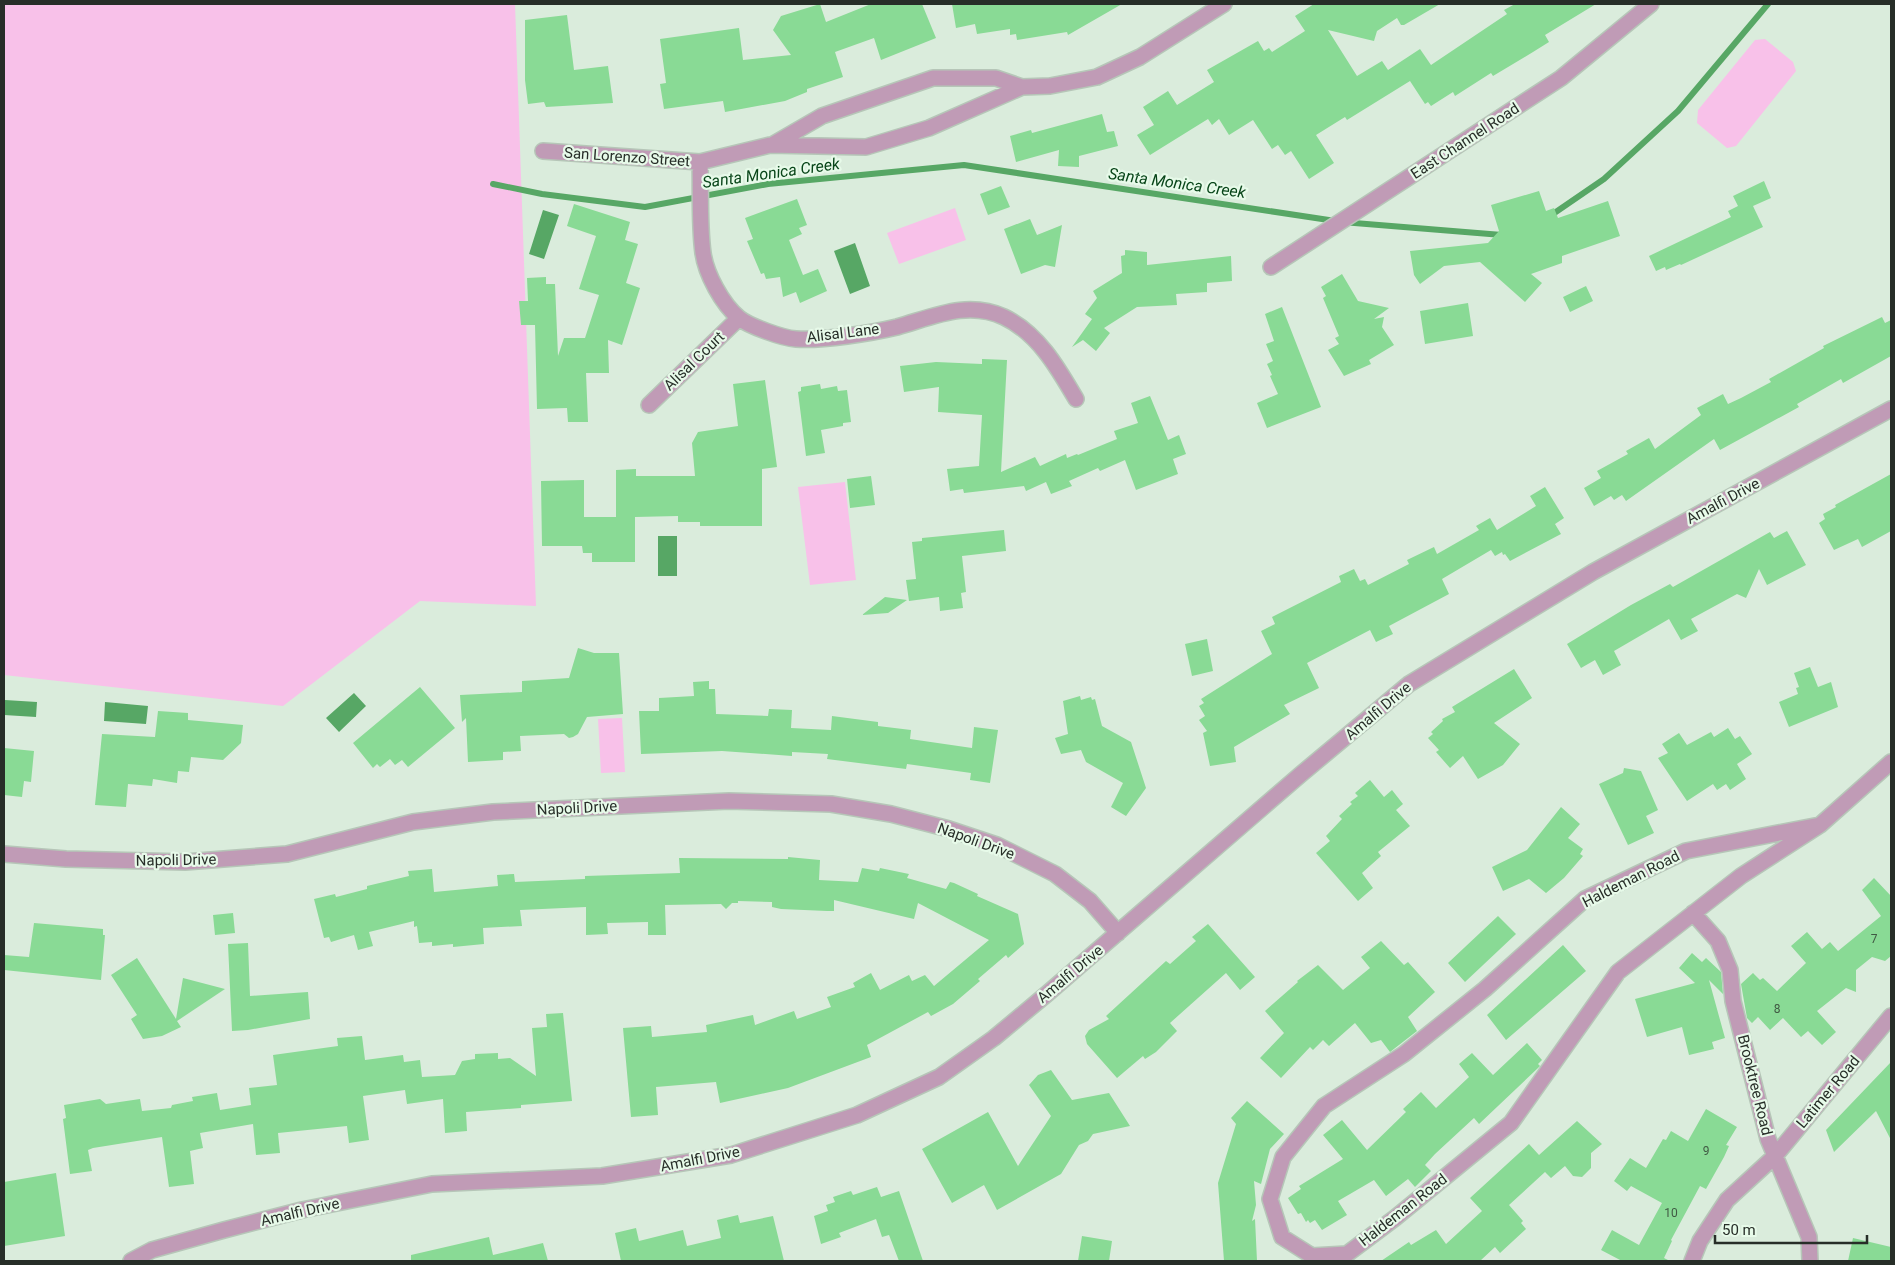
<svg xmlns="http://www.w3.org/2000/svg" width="1895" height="1265" viewBox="0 0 1895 1265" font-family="Roboto,sans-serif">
	<rect width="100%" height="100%" fill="#daecdc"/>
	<path fill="#f8c1e9" d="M 4,4 L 515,4 L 536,606 L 420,601 L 283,706 L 4,675 Z
		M 1765,39 L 1793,62 L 1796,71 L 1736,146 L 1727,148 L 1697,123 L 1698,110 L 1755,40 Z
		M 955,208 L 966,240 L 899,264 L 887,233 Z
		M 845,482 L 856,580 L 810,585 L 798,487 Z
		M 622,718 L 625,772 L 601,773 L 598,719 Z"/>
	<path fill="#57a765" d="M 543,210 L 559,215 L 544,259 L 529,254 Z
		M 855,243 L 870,286 L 850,294 L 834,251 Z
		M 658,536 L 677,536 L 677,576 L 658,576 Z
		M 354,693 L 366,706 L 339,732 L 326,718 Z
		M 5,700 L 37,702 L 36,717 L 4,715 Z
		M 105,702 L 148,706 L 146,724 L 104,721 Z"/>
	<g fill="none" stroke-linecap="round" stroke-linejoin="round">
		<path stroke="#57a765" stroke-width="6" d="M 493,184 L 542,194 L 645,207 L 768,184 L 964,165 L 1342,222 L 1502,235
			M 1550,216 L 1604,179 L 1678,111 L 1768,4"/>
	</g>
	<path fill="#89da95" d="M 820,4 L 826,22 L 871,4 L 922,4 L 936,38 L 881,60 L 874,38 L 835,52 L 843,77 L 807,89 L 807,92 L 785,101 L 725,112 L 723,101 L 664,109 L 660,84 L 666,83 L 660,39 L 739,28 L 743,60 L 791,55 L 773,30 L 781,16 Z
		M 952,4 L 1122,4 L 1068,35 L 1067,32 L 1017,40 L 1016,34 L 1010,35 L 1010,29 L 977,34 L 975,24 L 956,28 Z
		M 1314,4 L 1440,4 L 1404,25 L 1401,25 L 1397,18 L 1377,31 L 1374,41 L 1328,30 L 1357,76 L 1382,61 L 1388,70 L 1420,49 L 1431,65 L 1507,14 L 1504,10 L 1515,4 L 1596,4 L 1545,35 L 1549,42 L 1533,52 L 1493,76 L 1491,73 L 1455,96 L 1453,92 L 1431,106 L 1428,102 L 1425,104 L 1410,81 L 1347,120 L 1345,117 L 1316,135 L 1334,163 L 1309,179 L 1291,151 L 1285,155 L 1278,145 L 1272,149 L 1253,120 L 1229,135 L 1219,119 L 1212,125 L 1208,119 L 1150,155 L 1137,135 L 1154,125 L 1143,107 L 1168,91 L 1177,105 L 1214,82 L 1207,70 L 1258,41 L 1264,51 L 1269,48 L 1272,52 L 1305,31 L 1295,16 Z
		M 567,15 L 574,70 L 608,66 L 613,103 L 546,107 L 544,102 L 528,104 L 525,80 L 525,20 Z
		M 1102,114 L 1107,132 L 1114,131 L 1118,146 L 1079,156 L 1079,167 L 1058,166 L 1059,150 L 1016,162 L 1010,136 L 1031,130 L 1032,133 Z
		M 1764,181 L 1771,198 L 1753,206 L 1763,227 L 1681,265 L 1680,264 L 1666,270 L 1665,267 L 1656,271 L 1649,256 L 1731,217 L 1728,211 L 1738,206 L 1733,196 Z
		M 1001,186 L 1010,207 L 988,215 L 980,194 Z
		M 1539,191 L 1546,211 L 1554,208 L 1558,218 L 1608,201 L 1620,236 L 1562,256 L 1562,263 L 1531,274 L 1542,283 L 1525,302 L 1480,262 L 1444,266 L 1420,284 L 1414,275 L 1410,251 L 1488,243 L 1499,231 L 1491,205 Z
		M 797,199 L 807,225 L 799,228 L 802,234 L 789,240 L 803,275 L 818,269 L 827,291 L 800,303 L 796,292 L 783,297 L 780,277 L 766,279 L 764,273 L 761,274 L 747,241 L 753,239 L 745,218 Z
		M 574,204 L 630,222 L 625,240 L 638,244 L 626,283 L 640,288 L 622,345 L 608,340 L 609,373 L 586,373 L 588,422 L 568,422 L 567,408 L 537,409 L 535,325 L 521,325 L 519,301 L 528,301 L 527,278 L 546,277 L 546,284 L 555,284 L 558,356 L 564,338 L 585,338 L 599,295 L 579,289 L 596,236 L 567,226 Z
		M 1030,219 L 1037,235 L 1062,225 L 1055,267 L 1045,265 L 1021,274 L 1004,229 Z
		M 1125,250 L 1147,252 L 1147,265 L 1231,256 L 1232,281 L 1207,283 L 1207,292 L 1176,294 L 1177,305 L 1137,307 L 1104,328 L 1110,333 L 1096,351 L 1083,340 L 1072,347 L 1092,319 L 1085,314 L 1097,298 L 1093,291 L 1122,273 L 1121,256 L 1125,255 Z
		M 1342,274 L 1358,301 L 1389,308 L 1374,319 L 1384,317 L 1382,327 L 1394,345 L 1369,360 L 1371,364 L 1344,376 L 1328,350 L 1339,344 L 1335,338 L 1339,336 L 1323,298 L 1326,296 L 1321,287 Z
		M 1586,286 L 1593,301 L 1570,312 L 1563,297 Z
		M 1468,303 L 1473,336 L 1425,344 L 1420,311 Z
		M 1282,307 L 1321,407 L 1267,428 L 1257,403 L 1278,394 L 1270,376 L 1272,375 L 1267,364 L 1273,361 L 1266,344 L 1274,341 L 1265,314 Z
		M 1882,317 L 1885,323 L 1891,320 L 1891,356 L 1843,383 L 1841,379 L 1797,404 L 1799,407 L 1720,450 L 1714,439 L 1626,501 L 1622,495 L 1614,500 L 1611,496 L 1594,506 L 1584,488 L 1601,478 L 1597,471 L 1628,454 L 1626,451 L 1649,438 L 1655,449 L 1701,415 L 1697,408 L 1723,394 L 1728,404 L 1741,398 L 1771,382 L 1769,379 L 1824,348 L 1823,346 Z
		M 982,359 L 1007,360 L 1001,472 L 1035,457 L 1040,466 L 1066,454 L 1067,458 L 1077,454 L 1078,455 L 1117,439 L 1114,431 L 1138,423 L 1131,403 L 1150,396 L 1168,440 L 1179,435 L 1186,454 L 1173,459 L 1178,474 L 1136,490 L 1125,460 L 1100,471 L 1098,468 L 1069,481 L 1072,486 L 1051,494 L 1046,482 L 1026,491 L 1024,486 L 964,493 L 963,489 L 950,491 L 947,469 L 979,466 L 982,415 L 938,412 L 939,387 L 904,392 L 900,366 L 936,362 L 982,364 Z
		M 765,380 L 777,467 L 762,469 L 762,526 L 700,526 L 700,522 L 678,522 L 678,516 L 635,517 L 635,562 L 592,562 L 592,553 L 583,553 L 582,546 L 542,546 L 541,481 L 584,480 L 584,517 L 616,517 L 616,470 L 636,469 L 636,476 L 695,476 L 692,443 L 698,432 L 738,426 L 733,384 Z
		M 820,384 L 821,389 L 837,386 L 838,391 L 847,390 L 851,422 L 843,423 L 843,426 L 821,430 L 825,453 L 806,456 L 798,392 L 801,391 L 801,387 Z
		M 1891,474 L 1891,531 L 1862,547 L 1858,539 L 1834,550 L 1819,523 L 1825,519 L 1823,514 L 1836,507 L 1835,505 Z
		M 871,476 L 875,505 L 850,508 L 847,479 Z
		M 1545,487 L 1564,518 L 1555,524 L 1561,534 L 1510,561 L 1505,554 L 1503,555 L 1502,552 L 1495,556 L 1491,550 L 1442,579 L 1449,594 L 1389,626 L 1393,634 L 1376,642 L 1370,630 L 1307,663 L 1319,688 L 1284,705 L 1290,714 L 1234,747 L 1236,762 L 1210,766 L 1203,733 L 1207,731 L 1199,720 L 1205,716 L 1199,706 L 1204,703 L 1201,699 L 1272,654 L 1261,631 L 1275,624 L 1272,617 L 1341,582 L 1339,576 L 1354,569 L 1360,581 L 1365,579 L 1368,585 L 1409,564 L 1407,560 L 1434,547 L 1437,554 L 1479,530 L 1476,526 L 1490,518 L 1497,530 L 1536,506 L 1530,496 Z
		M 1004,530 L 1006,551 L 962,556 L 966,592 L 961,593 L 963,608 L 940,611 L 939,597 L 909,601 L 906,580 L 916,579 L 912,542 L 922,541 L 922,538 Z
		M 1787,531 L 1806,565 L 1767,585 L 1759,569 L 1746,598 L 1737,594 L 1691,619 L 1698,631 L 1681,640 L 1669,619 L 1614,651 L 1621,665 L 1603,675 L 1595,660 L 1581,668 L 1567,644 L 1631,605 L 1670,584 L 1673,587 L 1770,532 L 1774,538 Z
		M 885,597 L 907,600 L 888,613 L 862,615 Z
		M 1207,639 L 1213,671 L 1192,676 L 1185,644 Z
		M 578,648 L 594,653 L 619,653 L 623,714 L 587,717 L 578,734 L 573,737 L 569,738 L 564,734 L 520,736 L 521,751 L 503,752 L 503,760 L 468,762 L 466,718 L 462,722 L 460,695 L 522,692 L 522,681 L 569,678 Z
		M 1810,667 L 1818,687 L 1831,682 L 1838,707 L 1789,727 L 1779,702 L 1798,694 L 1796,688 L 1799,687 L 1794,673 Z
		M 1514,669 L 1532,698 L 1494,723 L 1520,744 L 1503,765 L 1478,779 L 1463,756 L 1450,768 L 1436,752 L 1439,750 L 1428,738 L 1433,734 L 1431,732 L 1443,721 L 1442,719 L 1455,712 L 1452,707 Z
		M 709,681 L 709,689 L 715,689 L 716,714 L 768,716 L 769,709 L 792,710 L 791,728 L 831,730 L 832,716 L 878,722 L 878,726 L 911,730 L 910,739 L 972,748 L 974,727 L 998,730 L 990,783 L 970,780 L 971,773 L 907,764 L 906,769 L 827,759 L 828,754 L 792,752 L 792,756 L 722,751 L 641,754 L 639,711 L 659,711 L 659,698 L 694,696 L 693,682 Z
		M 420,687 L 455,728 L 408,767 L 402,760 L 395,765 L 390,759 L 380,767 L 377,764 L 373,768 L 353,743 Z
		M 1080,696 L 1081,700 L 1091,697 L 1092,700 L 1095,699 L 1102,726 L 1131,742 L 1146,788 L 1126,816 L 1111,807 L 1123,783 L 1086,762 L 1081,750 L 1061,754 L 1055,738 L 1068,734 L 1063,701 Z
		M 158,711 L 188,713 L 188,720 L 243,725 L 241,743 L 223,760 L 191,757 L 189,772 L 178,771 L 177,783 L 153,779 L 152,786 L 128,784 L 126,807 L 95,805 L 102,734 L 155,737 Z
		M 1728,728 L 1735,739 L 1740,736 L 1752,754 L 1737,764 L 1746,779 L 1730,790 L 1726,784 L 1717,790 L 1713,784 L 1687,801 L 1658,758 L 1668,753 L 1662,744 L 1679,733 L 1687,745 L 1711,732 L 1714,737 Z
		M 4,748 L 34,751 L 31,782 L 24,781 L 22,797 L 4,795 Z
		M 1624,768 L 1641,771 L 1658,810 L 1646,816 L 1654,833 L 1628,845 L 1599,784 L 1623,773 Z
		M 1370,780 L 1384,797 L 1392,790 L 1403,804 L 1396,810 L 1410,826 L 1378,852 L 1381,856 L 1362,873 L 1373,888 L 1358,901 L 1316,853 L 1330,841 L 1326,836 L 1342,819 L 1339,816 L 1352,804 L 1350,802 L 1358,796 L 1355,793 Z
		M 1561,807 L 1580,824 L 1568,838 L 1583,849 L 1580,854 L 1583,856 L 1564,878 L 1546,893 L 1529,879 L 1503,891 L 1492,867 L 1527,850 Z
		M 788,857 L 820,860 L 819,880 L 858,882 L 862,868 L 879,871 L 880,868 L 909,874 L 907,878 L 946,889 L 950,882 L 954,883 L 978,894 L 977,896 L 1018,914 L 1024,944 L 1008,958 L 1006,955 L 978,979 L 980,981 L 953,1004 L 931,1016 L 928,1012 L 867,1045 L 871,1057 L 788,1088 L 720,1103 L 716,1082 L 656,1087 L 658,1115 L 631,1117 L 623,1028 L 651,1026 L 652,1037 L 707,1032 L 706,1025 L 753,1015 L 755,1025 L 794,1011 L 797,1019 L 831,1007 L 827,997 L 855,987 L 853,983 L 871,973 L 880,990 L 909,975 L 912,981 L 925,975 L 934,986 L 989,940 L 918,903 L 914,919 L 834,900 L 834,911 L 827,911 L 781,909 L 772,907 L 772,902 L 738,901 L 738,903 L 732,903 L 726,909 L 721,904 L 665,905 L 666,935 L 648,935 L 648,922 L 607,923 L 608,934 L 586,935 L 586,907 L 520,910 L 522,926 L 483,928 L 484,944 L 453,947 L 453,944 L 432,946 L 432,942 L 419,943 L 417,926 L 414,927 L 414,921 L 369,932 L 373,946 L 358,950 L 354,935 L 331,942 L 329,937 L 324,938 L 314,899 L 335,894 L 336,897 L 367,889 L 367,886 L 409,876 L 408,871 L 432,869 L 434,892 L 498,886 L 497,875 L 514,874 L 515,882 L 585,879 L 585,876 L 680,873 L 679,858 L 788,859 Z
		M 1874,878 L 1891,896 L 1891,956 L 1885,961 L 1872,957 L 1856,970 L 1856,992 L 1846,988 L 1817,1011 L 1836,1032 L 1822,1045 L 1808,1031 L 1801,1037 L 1783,1018 L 1770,1030 L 1758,1017 L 1752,1023 L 1747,1018 L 1741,984 L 1753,973 L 1760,980 L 1763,978 L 1777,991 L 1806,963 L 1791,946 L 1807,932 L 1822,949 L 1830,942 L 1838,951 L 1881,916 L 1862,890 Z
		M 233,913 L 235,933 L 215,935 L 213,915 Z
		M 1498,916 L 1516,934 L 1465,982 L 1448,963 Z
		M 34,923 L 103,929 L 103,935 L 105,935 L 101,980 L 4,970 L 4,955 L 29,957 Z
		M 1208,924 L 1255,977 L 1240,990 L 1226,973 L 1170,1023 L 1177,1031 L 1156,1052 L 1145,1059 L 1143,1056 L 1117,1078 L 1087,1044 L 1085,1036 L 1089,1030 L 1109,1019 L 1106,1016 L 1166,961 L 1170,964 L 1196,941 L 1192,937 Z
		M 1381,941 L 1404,965 L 1408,962 L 1435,992 L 1408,1017 L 1417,1031 L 1390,1052 L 1381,1040 L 1371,1043 L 1355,1023 L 1329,1046 L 1323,1040 L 1313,1050 L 1310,1047 L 1281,1078 L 1260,1058 L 1284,1033 L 1265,1011 L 1298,982 L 1297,981 L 1318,965 L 1343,990 L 1370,968 L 1361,957 Z
		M 248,943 L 250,996 L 308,992 L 310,1019 L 248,1030 L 232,1031 L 228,944 Z
		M 1563,945 L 1586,971 L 1506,1040 L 1487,1015 Z
		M 1692,953 L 1702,962 L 1706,958 L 1721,972 L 1723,994 L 1709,980 L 1725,1038 L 1712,1042 L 1714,1049 L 1689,1055 L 1682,1027 L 1647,1037 L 1635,999 L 1695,983 L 1679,968 Z
		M 137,958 L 176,1019 L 183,978 L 225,989 L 177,1021 L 181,1027 L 162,1036 L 143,1039 L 131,1019 L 137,1015 L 111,975 Z
		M 563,1013 L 572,1101 L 521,1105 L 521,1108 L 466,1112 L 467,1131 L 445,1133 L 443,1099 L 407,1104 L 405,1090 L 363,1096 L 369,1140 L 349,1143 L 347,1126 L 278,1133 L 280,1153 L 256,1155 L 253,1124 L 200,1133 L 203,1148 L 190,1151 L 194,1184 L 169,1187 L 162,1137 L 93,1148 L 88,1150 L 92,1171 L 70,1174 L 63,1119 L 66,1118 L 64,1105 L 100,1099 L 106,1104 L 140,1099 L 142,1111 L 171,1108 L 172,1105 L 193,1101 L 192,1097 L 217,1093 L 220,1110 L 251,1105 L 249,1088 L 277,1085 L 273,1055 L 338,1046 L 337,1038 L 362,1036 L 365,1060 L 403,1055 L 404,1062 L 420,1060 L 422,1077 L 455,1075 L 462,1061 L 475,1059 L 475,1054 L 498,1053 L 498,1059 L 510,1058 L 536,1076 L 532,1028 L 547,1027 L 546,1014 Z
		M 1527,1043 L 1542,1060 L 1538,1064 L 1540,1066 L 1538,1068 L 1479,1124 L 1474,1118 L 1435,1154 L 1425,1165 L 1431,1171 L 1415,1187 L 1408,1179 L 1386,1196 L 1374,1180 L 1338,1201 L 1347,1215 L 1322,1230 L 1315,1220 L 1310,1223 L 1308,1220 L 1306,1222 L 1301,1213 L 1298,1214 L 1288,1198 L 1301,1189 L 1299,1186 L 1343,1159 L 1323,1135 L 1342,1120 L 1367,1150 L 1406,1112 L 1403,1109 L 1421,1092 L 1436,1108 L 1469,1077 L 1459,1064 L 1472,1053 L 1493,1075 Z
		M 1891,1062 L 1891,1140 L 1876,1111 L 1834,1152 L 1826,1130 Z
		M 1051,1070 L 1072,1100 L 1109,1093 L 1130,1126 L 1093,1134 L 1088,1141 L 1079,1145 L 1061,1174 L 997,1210 L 984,1185 L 952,1203 L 922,1149 L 988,1112 L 1018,1166 L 1051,1116 L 1029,1085 L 1038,1075 Z
		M 1247,1101 L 1284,1134 L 1270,1149 L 1261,1184 L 1254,1181 L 1256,1205 L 1252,1221 L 1255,1219 L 1257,1261 L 1224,1261 L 1218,1183 L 1236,1124 L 1231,1118 Z
		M 1706,1109 L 1737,1127 L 1726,1145 L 1729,1146 L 1724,1157 L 1706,1189 L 1700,1186 L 1671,1240 L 1672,1241 L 1664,1258 L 1670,1261 L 1622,1261 L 1601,1250 L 1612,1230 L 1639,1245 L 1662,1203 L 1631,1186 L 1627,1191 L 1614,1181 L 1630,1158 L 1646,1168 L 1663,1139 L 1666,1140 L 1671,1131 L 1688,1141 Z
		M 1577,1121 L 1602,1144 L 1591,1153 L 1591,1168 L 1582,1177 L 1573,1176 L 1565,1166 L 1551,1178 L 1545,1172 L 1509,1205 L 1523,1221 L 1521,1223 L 1526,1229 L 1500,1253 L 1495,1247 L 1480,1261 L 1381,1261 L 1409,1242 L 1411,1245 L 1436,1230 L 1446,1244 L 1482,1211 L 1470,1198 L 1529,1144 L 1539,1155 Z
		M 56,1173 L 65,1236 L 4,1246 L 4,1182 Z
		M 877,1187 L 881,1197 L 899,1191 L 923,1261 L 899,1261 L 889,1235 L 882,1237 L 876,1219 L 839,1233 L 841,1237 L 821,1244 L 814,1216 L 828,1211 L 826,1205 L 835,1202 L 833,1197 L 851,1191 L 853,1195 Z
		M 738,1215 L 740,1223 L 773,1216 L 784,1261 L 621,1261 L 615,1233 L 636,1228 L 639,1241 L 683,1230 L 687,1246 L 721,1238 L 717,1220 Z
		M 1082,1236 L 1112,1241 L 1109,1261 L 1078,1261 Z
		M 489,1237 L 493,1255 L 543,1243 L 548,1261 L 411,1261 L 411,1255 Z
		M 1853,1238 L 1891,1247 L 1891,1261 L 1848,1261 Z"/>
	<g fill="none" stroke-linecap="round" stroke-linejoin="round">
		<defs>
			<path id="minor" d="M 772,145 L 822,116 L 933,78 L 996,78 L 1022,87
				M 543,151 L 700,162 L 770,145 L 866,147 L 929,128 L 1022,87 L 1050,86 L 1097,77 L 1140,57 L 1224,4
				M 700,162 C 701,191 699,223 703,253 C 706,274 722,304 739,318 C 749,326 782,338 796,339 C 822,341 872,333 897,327 C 933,317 967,300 1004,317 C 1038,333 1058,368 1076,399
				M 1271,267 L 1561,78 L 1651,4
				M 649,405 L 739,318
				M 1820,825 L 1686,851 L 1585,899 L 1485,989 L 1404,1054 L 1324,1106 L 1283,1157 L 1270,1199 L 1282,1237 L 1312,1256 L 1347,1254 L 1395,1218 L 1511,1123 L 1618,972 L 1741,876 L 1820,825 L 1891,762
				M 4,854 L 66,859 L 185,862 L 287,854 L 413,822 L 493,812 L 729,801 L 831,804 L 891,814 L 949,829 L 997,845 L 1055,874 L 1090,901 L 1118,933
				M 1693,913 L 1718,941 L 1730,970 L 1733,1001 L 1768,1139 L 1809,1237 L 1810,1261
				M 131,1261 L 152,1250 L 224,1230 L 302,1210 L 432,1184 L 602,1176 L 731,1155 L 857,1115 L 939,1077 L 994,1038 L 1048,993 L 1300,775 L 1409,684 L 1593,572 L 1891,409
				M 1692,1261 L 1700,1241 L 1727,1200 L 1775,1156 L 1891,1016"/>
		</defs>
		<use href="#minor" stroke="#b6c6b8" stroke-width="18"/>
		<use href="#minor" stroke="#c09bb6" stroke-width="15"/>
	</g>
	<g text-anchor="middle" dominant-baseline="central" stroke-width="4.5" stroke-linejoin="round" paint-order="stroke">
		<g font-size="12" fill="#405943">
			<text x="1874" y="939">7</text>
			<text x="1777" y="1009">8</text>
			<text x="1706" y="1151">9</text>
			<text x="1671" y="1213">10</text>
		</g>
		<g font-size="15" fill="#272e28" stroke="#e7fae9">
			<text transform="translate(1465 141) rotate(-33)">East Channel Road</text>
			<text transform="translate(627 157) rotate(4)">San Lorenzo Street</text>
			<text transform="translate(843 333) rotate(-7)">Alisal Lane</text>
			<text transform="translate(694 361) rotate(-44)">Alisal Court</text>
			<text transform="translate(1723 501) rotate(-28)">Amalfi Drive</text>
			<text transform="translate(1378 711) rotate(-40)">Amalfi Drive</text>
			<text transform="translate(577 808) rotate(-3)">Napoli Drive</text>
			<text transform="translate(976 841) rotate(20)">Napoli Drive</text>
			<text transform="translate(176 860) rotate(-1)">Napoli Drive</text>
			<text transform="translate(1631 879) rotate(-27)">Haldeman Road</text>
			<text transform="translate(1070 974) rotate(-40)">Amalfi Drive</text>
			<text transform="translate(1755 1085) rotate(76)">Brooktree Road</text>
			<text transform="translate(1828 1092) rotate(-50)">Latimer Road</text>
			<text transform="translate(700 1159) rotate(-11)">Amalfi Drive</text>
			<text transform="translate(1403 1210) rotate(-38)">Haldeman Road</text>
			<text transform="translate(300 1212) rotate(-13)">Amalfi Drive</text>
		</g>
		<g font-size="16" font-style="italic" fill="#084519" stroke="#e7fae9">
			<text transform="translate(771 173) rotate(-8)">Santa Monica Creek</text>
			<text transform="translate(1177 183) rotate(8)">Santa Monica Creek</text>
		</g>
	</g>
	<rect width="1895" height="1265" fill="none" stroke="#272e28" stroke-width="10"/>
	<path d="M1715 1235v8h152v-8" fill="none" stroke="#272e28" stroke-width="2.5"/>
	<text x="1722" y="1235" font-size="15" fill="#272e28" stroke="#e7fae9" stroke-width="4" paint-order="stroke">50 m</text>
</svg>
